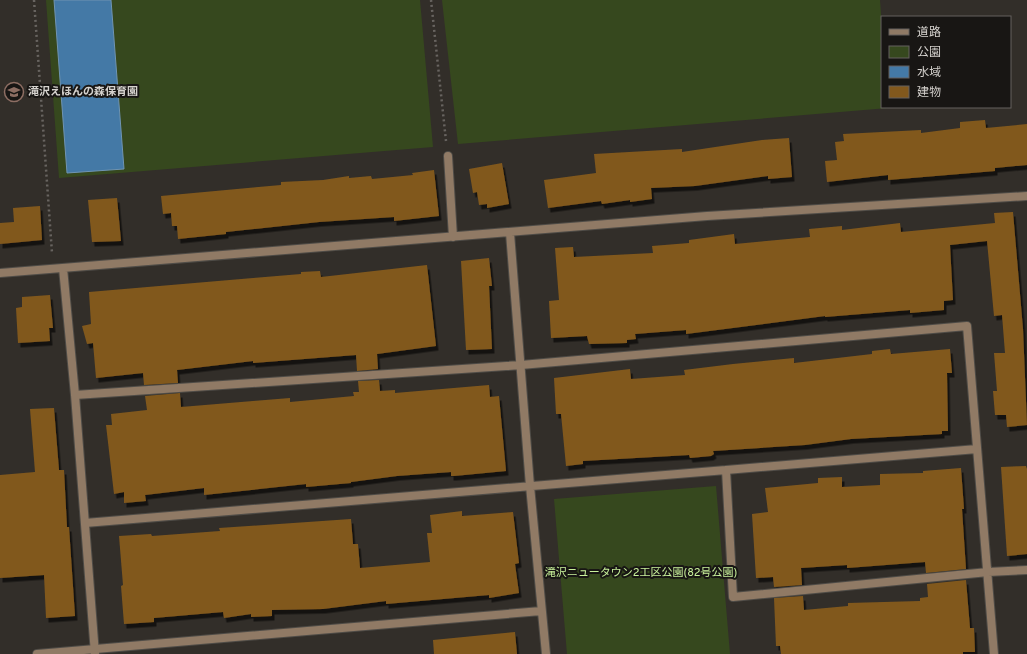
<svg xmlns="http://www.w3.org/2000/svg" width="1027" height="654" viewBox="0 0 1027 654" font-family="Overpass,'Noto Sans JP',sans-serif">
	<defs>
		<filter id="shadow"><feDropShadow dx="2.5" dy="4.5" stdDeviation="0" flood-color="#0009"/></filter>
	</defs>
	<rect width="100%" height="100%" fill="#322e29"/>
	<path fill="#36481e" d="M 46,0 L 420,0 L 433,147 L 59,178 Z
		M 442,0 L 880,0 L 882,28 L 882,107 L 888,108 L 458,144 Z
		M 716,486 L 730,654 L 567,654 L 554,499 Z"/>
	<path fill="#4479a6" stroke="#7094b2" d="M 54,0 L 111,0 L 124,169 L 67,173 Z"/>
	<path fill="#81581d" filter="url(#shadow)" d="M 985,120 L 986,128 L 1027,124 L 1027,165 L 995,168 L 995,171 L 888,180 L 888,175 L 827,182 L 825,161 L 837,160 L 835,142 L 844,141 L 843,134 L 921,130 L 921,133 L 960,128 L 960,122 Z
		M 789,138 L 792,177 L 768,179 L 768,176 L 695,186 L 651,188 L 652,199 L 630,202 L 630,200 L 602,204 L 601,201 L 548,208 L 544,180 L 596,173 L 594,154 L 682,149 L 682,152 L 762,140 Z
		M 502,163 L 509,204 L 487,208 L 487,204 L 479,205 L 477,192 L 473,193 L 469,169 Z
		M 434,170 L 439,216 L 394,221 L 394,217 L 319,222 L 226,232 L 226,234 L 178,239 L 177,226 L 172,226 L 171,213 L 163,214 L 161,196 L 281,185 L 281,182 L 323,180 L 349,176 L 349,178 L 371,176 L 372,179 L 413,175 L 412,173 Z
		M 117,198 L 121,241 L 92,242 L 88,200 Z
		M 40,206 L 42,240 L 0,244 L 0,223 L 14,222 L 13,208 Z
		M 1013,212 L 1023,329 L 1027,425 L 1007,427 L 1006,415 L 995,415 L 993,391 L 997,391 L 994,353 L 1005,353 L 1002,315 L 994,316 L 987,241 L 950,245 L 953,300 L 944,301 L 944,310 L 910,313 L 910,310 L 825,317 L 825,316 L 686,334 L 686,330 L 635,334 L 636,339 L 627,340 L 627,343 L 589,344 L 587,336 L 551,338 L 549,301 L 559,300 L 555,248 L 573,247 L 574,257 L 653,253 L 652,246 L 689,243 L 689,240 L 734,234 L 735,244 L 810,237 L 809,229 L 842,226 L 842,230 L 900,223 L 901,232 L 995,223 L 994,213 Z
		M 489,258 L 492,286 L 489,286 L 492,349 L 466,350 L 461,261 Z
		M 427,265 L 436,346 L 377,354 L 378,369 L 357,371 L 356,355 L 253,363 L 253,361 L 177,370 L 178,383 L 144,385 L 143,373 L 96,378 L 93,343 L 87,344 L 82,326 L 91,324 L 89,292 L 301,274 L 301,272 L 320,271 L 321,277 Z
		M 50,295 L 53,328 L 49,328 L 50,341 L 18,343 L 16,308 L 22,307 L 22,297 Z
		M 890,349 L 891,354 L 950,349 L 952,373 L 947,373 L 948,431 L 942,431 L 942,434 L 851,439 L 805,445 L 713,451 L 714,454 L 711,456 L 690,458 L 689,455 L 583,461 L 583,464 L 566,466 L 561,414 L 556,414 L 554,378 L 630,369 L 631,379 L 685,375 L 684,370 L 733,364 L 794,358 L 794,363 L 872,354 L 872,351 Z
		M 379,380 L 380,391 L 395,390 L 395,393 L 489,385 L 490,397 L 499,396 L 506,471 L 454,476 L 451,476 L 451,472 L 397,476 L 351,482 L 351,483 L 306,487 L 306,484 L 204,495 L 204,488 L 145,495 L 146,501 L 124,503 L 124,492 L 114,494 L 106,425 L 112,425 L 111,414 L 147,410 L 145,396 L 180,393 L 181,407 L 290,398 L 290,402 L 354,396 L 353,392 L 359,392 L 358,381 Z
		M 54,408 L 59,470 L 64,470 L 67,527 L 69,527 L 75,616 L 46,618 L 44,575 L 0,578 L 0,475 L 35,472 L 30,409 Z
		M 1026,466 L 1027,469 L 1027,554 L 1007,556 L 1001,467 Z
		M 961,468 L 964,509 L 962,509 L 966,569 L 926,573 L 925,562 L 847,568 L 847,565 L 801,568 L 802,585 L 774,587 L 773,577 L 756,578 L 752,514 L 768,512 L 765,488 L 818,483 L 818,478 L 842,477 L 842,487 L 880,485 L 880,474 L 923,473 L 923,471 Z
		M 462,511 L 462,516 L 513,512 L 519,563 L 515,564 L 519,593 L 489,598 L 489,595 L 386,604 L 386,601 L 323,609 L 272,610 L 272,616 L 251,617 L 251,614 L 224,618 L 223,612 L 154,618 L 154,622 L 124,624 L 121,586 L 123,585 L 119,536 L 151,534 L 152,536 L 220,531 L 219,528 L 351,519 L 353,544 L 358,544 L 360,568 L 430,562 L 427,533 L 432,533 L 430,515 Z
		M 966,580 L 970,628 L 974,628 L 975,652 L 963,652 L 963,654 L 781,654 L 780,646 L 776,646 L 774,598 L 803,596 L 804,610 L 848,606 L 848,603 L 920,601 L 920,598 L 928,597 L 927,584 Z
		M 515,632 L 517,654 L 434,654 L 433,640 Z"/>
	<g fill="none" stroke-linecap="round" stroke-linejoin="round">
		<defs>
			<path id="street" d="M 448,156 L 453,237
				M 510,233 L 530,486 L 546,654
				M 63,268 L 75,395
				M 0,273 L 707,216 L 1027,196
				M 726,470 L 977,449
				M 85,523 L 726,470 L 733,597 L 988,572 L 1027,570
				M 37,654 L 541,611
				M 95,654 L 75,395 L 521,365 L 967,326 L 994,654"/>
		</defs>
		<use href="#street" stroke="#4f4c47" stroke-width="10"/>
		<path stroke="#686460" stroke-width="2.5" stroke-dasharray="2 3" stroke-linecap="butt" d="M 34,0 L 52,253
			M 431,0 L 446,141"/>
		<use href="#street" stroke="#907a65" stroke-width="8"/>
	</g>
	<defs>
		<symbol id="school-ring" viewBox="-11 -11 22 22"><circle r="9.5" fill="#181614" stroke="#8d6e63" stroke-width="1.5"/><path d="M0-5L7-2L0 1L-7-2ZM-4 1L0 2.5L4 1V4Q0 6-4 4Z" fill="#8d6e63"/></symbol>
	</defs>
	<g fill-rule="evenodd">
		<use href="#school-ring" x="3" y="81" width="22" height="22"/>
	</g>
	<g text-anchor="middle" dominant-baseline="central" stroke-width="4" stroke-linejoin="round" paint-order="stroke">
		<g font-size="11" font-weight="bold" fill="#d5d2ce" stroke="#181614" text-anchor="start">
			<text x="28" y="92">滝沢えほんの森保育園</text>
		</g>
		<g font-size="11" fill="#c9f29b" stroke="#181614">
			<text x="641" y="573">滝沢ニュータウン2工区公園(82号公園)</text>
		</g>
	</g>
	<rect x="881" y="16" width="130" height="92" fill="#181614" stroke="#64615e"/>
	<rect x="889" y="29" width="20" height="6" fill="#907a65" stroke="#64615e"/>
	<text x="917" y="36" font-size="12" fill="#d5d2ce">道路</text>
	<rect x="889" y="46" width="20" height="12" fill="#36481e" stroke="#64615e"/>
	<text x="917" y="56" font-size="12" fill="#d5d2ce">公園</text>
	<rect x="889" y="66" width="20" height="12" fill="#4479a6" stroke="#64615e"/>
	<text x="917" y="76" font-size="12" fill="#d5d2ce">水域</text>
	<rect x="889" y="86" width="20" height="12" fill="#81581d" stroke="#64615e"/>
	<text x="917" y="96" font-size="12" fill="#d5d2ce">建物</text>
</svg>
